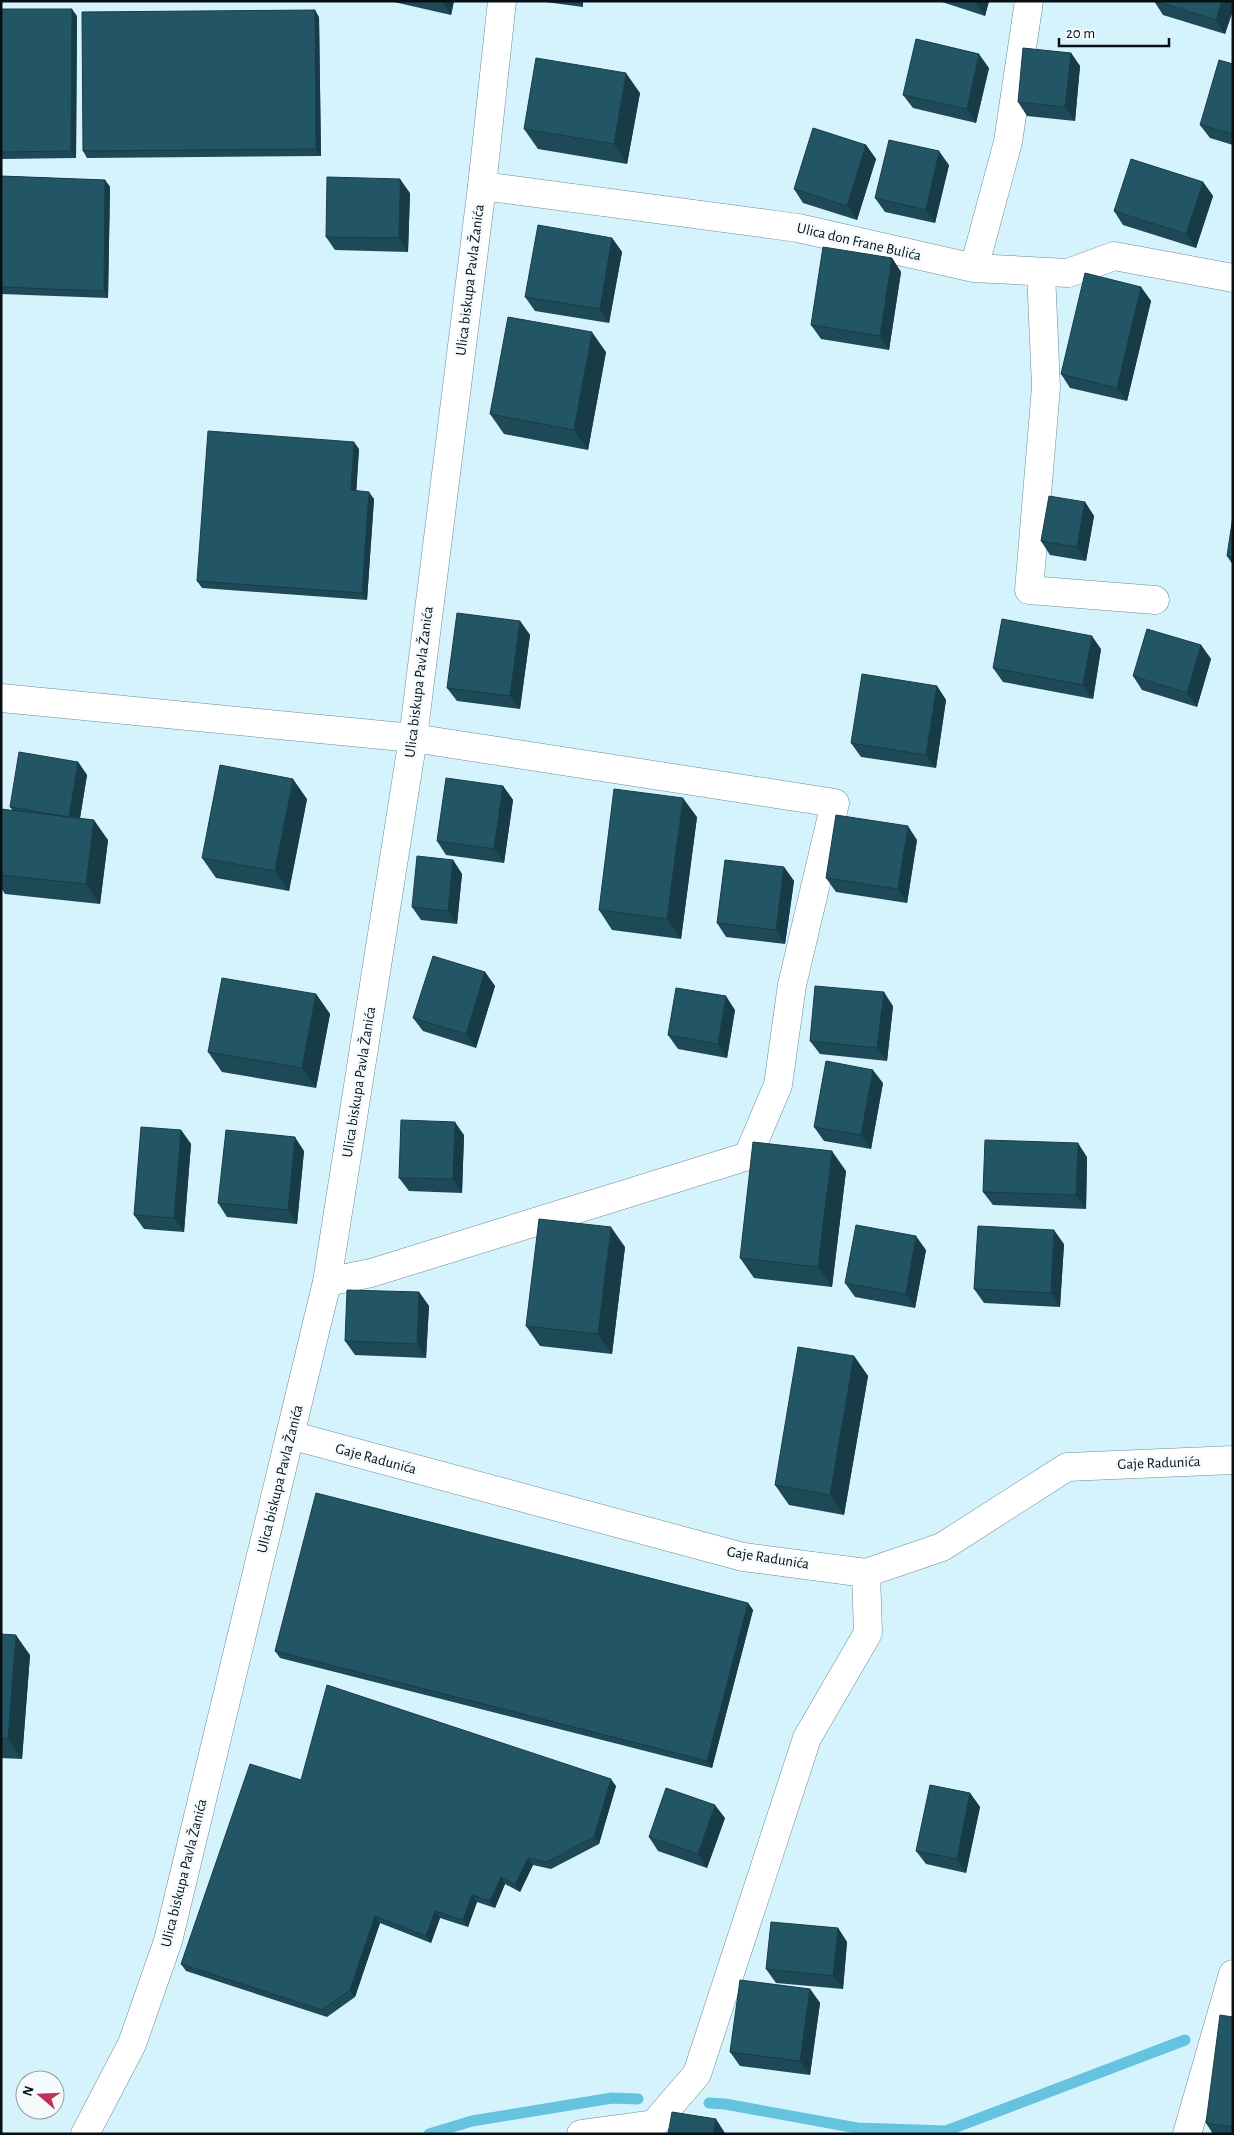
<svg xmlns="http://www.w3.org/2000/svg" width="1234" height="2135" viewBox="0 0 1234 2135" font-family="'Alegreya Sans',sans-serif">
	<rect width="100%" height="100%" fill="#d5f3fd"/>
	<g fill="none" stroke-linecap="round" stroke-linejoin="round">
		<path stroke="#64c3df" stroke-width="11" d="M 709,2103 L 725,2104 L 857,2128 L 946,2131 L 1185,2040
			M 429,2134 L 472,2121 L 612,2098 L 638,2099"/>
		<defs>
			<path id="minor" d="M 482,186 L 798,228 L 974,268 L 1068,273 L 1114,256 L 1233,278
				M 974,268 L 1008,142 L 1029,1
				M 1041,272 L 1046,387 L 1029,590 L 1155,600
				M 327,1282 L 371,1273 L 748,1156 L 778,1085 L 792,985 L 835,803 L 413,738
				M 290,1435 L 743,1557 L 866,1573 L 942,1547 L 1067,1467 L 1233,1460
				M 581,2134 L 654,2124 L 697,2074 L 807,1738 L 868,1633 L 866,1573
				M 1187,2134 L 1233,1974"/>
			<path id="tertiary" d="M 85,2134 L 132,2044 L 168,1941 L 327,1282 L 413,738 L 482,186 L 502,1"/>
			<path id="primary" d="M 1,698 L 413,738"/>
		</defs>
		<use href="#minor" stroke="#6f8b94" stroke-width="29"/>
		<use href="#tertiary" stroke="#6f8b94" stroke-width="29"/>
		<use href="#primary" stroke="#6f8b94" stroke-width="29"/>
		<use href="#minor" stroke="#fff" stroke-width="28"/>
		<use href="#tertiary" stroke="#fff" stroke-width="28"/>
		<use href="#primary" stroke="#fff" stroke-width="28"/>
	</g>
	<path fill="#1e4a57" d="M 394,1 L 454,1 L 451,15 L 394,2 Z
		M 538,1 L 583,1 L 583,7 Z
		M 939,1 L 989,1 L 985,16 Z
		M 1154,1 L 1233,1 L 1233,10 L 1225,34 L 1163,15 Z
		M 1,9 L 77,16 L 76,158 L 1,159 Z
		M 319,17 L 321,156 L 87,158 L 83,151 Z
		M 1071,53 L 1080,66 L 1075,121 L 1027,116 L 1018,102 Z
		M 1233,64 L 1233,145 L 1210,138 L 1200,125 Z
		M 989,68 L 976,123 L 913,108 L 903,95 Z
		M 640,93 L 627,164 L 538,149 L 524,129 Z
		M 866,145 L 876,159 L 857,220 L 803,203 L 794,189 Z
		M 949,165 L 935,223 L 885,212 L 875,198 Z
		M 1,176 L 105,180 L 110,187 L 108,298 L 1,294 Z
		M 1203,182 L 1213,196 L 1196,248 L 1123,225 L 1114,211 Z
		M 410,193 L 408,252 L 335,250 L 326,237 Z
		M 612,238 L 622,252 L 609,323 L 535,311 L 525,297 Z
		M 892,258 L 901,272 L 889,350 L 821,339 L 811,325 Z
		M 1141,287 L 1151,301 L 1127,401 L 1070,388 L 1061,374 Z
		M 606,352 L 588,450 L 504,434 L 490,414 Z
		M 359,449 L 356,491 L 374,499 L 367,600 L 202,588 L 197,581 Z
		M 1085,502 L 1094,516 L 1086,561 L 1050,555 L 1041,541 Z
		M 1233,516 L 1233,565 L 1227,556 Z
		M 520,621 L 530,635 L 520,709 L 457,701 L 447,688 Z
		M 1201,645 L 1211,659 L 1197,707 L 1142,690 L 1133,676 Z
		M 1101,649 L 1093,699 L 1003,682 L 993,668 Z
		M 937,686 L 946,700 L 936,768 L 861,757 L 851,743 Z
		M 78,762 L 87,775 L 80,818 L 108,840 L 100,904 L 5,894 L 1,888 L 1,809 L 13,811 L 10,807 Z
		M 503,786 L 513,800 L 504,863 L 446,855 L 437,841 Z
		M 307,799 L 289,891 L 216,878 L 202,858 Z
		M 697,817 L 681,939 L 612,930 L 599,910 Z
		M 917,840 L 907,903 L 836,892 L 826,878 Z
		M 453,860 L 462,874 L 457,924 L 421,920 L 412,907 Z
		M 784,867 L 794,881 L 785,944 L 726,937 L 717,923 Z
		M 485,972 L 495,986 L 476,1048 L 423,1031 L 413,1018 Z
		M 316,994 L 330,1014 L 316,1088 L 222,1072 L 208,1052 Z
		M 893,1006 L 887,1061 L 820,1054 L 810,1041 Z
		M 735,1010 L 727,1058 L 678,1049 L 668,1035 Z
		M 883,1083 L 871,1149 L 824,1141 L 814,1127 Z
		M 181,1130 L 191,1144 L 184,1232 L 144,1229 L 134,1215 Z
		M 464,1135 L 462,1193 L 409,1191 L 399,1178 Z
		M 304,1151 L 297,1224 L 227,1217 L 218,1203 Z
		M 1087,1157 L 1086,1209 L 993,1205 L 983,1192 Z
		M 846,1171 L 832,1287 L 754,1278 L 740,1258 Z
		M 1064,1244 L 1060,1307 L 984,1303 L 974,1289 Z
		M 625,1247 L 612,1354 L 540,1346 L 526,1326 Z
		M 926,1250 L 915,1308 L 855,1297 L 845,1283 Z
		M 419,1292 L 429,1306 L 426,1358 L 355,1355 L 345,1341 Z
		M 854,1356 L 868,1376 L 844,1515 L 789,1505 L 775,1485 Z
		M 748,1603 L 753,1610 L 712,1768 L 280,1658 L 275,1651 Z
		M 1,1634 L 30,1655 L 22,1759 L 1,1758 Z
		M 301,1780 L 616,1786 L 599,1844 L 551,1869 L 533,1865 L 520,1892 L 505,1884 L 495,1908 L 477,1902 L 468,1927 L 440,1918 L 431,1943 L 380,1923 L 355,1997 L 327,2017 L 186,1971 L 181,1964 Z
		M 970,1793 L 980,1807 L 966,1873 L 926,1864 L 916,1851 Z
		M 725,1818 L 707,1868 L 658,1851 L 649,1837 Z
		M 838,1928 L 847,1942 L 843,1989 L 776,1983 L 766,1969 Z
		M 810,1989 L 820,2003 L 810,2075 L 740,2066 L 730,2052 Z
		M 1233,2017 L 1233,2134 L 1213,2134 L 1206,2123 Z"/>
	<path fill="#183c47" d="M 442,1 L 454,1 L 451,15 Z
		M 578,1 L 583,1 L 583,7 Z
		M 975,1 L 989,1 L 985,16 L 975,2 Z
		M 1222,1 L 1233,1 L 1233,10 L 1225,34 L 1216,20 Z
		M 72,9 L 77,16 L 76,158 L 71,151 Z
		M 315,10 L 319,17 L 321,156 L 316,149 Z
		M 1071,53 L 1080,66 L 1075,121 L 1065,107 Z
		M 979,54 L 989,68 L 976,123 L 967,109 Z
		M 626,73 L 640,93 L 627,164 L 614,144 Z
		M 866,145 L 876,159 L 857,220 L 847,206 Z
		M 939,151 L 949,165 L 935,223 L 926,210 Z
		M 400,179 L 410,193 L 408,252 L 399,238 Z
		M 105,180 L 110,187 L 108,298 L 104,291 Z
		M 1203,182 L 1213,196 L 1196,248 L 1186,234 Z
		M 612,238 L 622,252 L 609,323 L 600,309 Z
		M 892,258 L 901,272 L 889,350 L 880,336 Z
		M 1141,287 L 1151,301 L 1127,401 L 1117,388 Z
		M 592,332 L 606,352 L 588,450 L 574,430 Z
		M 354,442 L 359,449 L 356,497 L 351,490 Z
		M 369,492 L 374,499 L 367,600 L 362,593 Z
		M 1085,502 L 1094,516 L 1086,561 L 1077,547 Z
		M 520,621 L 530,635 L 520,709 L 510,696 Z
		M 1092,636 L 1101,649 L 1093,699 L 1083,685 Z
		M 1201,645 L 1211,659 L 1197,707 L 1187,693 Z
		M 937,686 L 946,700 L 936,768 L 926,755 Z
		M 78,762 L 87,775 L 78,830 L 69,817 Z
		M 293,779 L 307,799 L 289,891 L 275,871 Z
		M 503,786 L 513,800 L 504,863 L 494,849 Z
		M 683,798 L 697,817 L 681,939 L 667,919 Z
		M 94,820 L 108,840 L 100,904 L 86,884 Z
		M 908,826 L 917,840 L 907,903 L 898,889 Z
		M 453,860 L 462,874 L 457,924 L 448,911 Z
		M 784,867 L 794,881 L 785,944 L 776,930 Z
		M 485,972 L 495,986 L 476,1048 L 466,1034 Z
		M 884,992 L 893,1006 L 887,1061 L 877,1048 Z
		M 316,994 L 330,1014 L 316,1088 L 302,1068 Z
		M 726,996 L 735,1010 L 727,1058 L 718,1044 Z
		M 873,1070 L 883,1083 L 871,1149 L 861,1135 Z
		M 455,1122 L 464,1135 L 462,1193 L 453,1179 Z
		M 181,1130 L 191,1144 L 184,1232 L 174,1218 Z
		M 295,1137 L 304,1151 L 297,1224 L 288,1210 Z
		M 1078,1143 L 1087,1157 L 1086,1209 L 1076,1195 Z
		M 832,1151 L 846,1171 L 832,1287 L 818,1267 Z
		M 611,1227 L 625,1247 L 612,1354 L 598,1334 Z
		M 1054,1230 L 1064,1244 L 1060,1307 L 1051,1293 Z
		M 916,1236 L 926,1250 L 915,1308 L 906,1294 Z
		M 419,1292 L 429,1306 L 426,1358 L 417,1344 Z
		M 854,1356 L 868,1376 L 844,1515 L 830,1495 Z
		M 748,1603 L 753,1610 L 712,1768 L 707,1761 Z
		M 16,1635 L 30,1655 L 22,1759 L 8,1739 Z
		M 611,1779 L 616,1786 L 599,1844 L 594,1837 Z
		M 970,1793 L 980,1807 L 966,1873 L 957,1859 Z
		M 715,1805 L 725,1818 L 707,1868 L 698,1854 Z
		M 528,1858 L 533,1865 L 520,1892 L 515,1885 Z
		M 501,1877 L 505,1884 L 495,1908 L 490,1901 Z
		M 472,1895 L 477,1902 L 468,1927 L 463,1920 Z
		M 435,1911 L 440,1918 L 431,1943 L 426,1936 Z
		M 375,1916 L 380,1923 L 355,1997 L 350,1990 Z
		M 838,1928 L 847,1942 L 843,1989 L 833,1976 Z
		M 810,1989 L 820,2003 L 810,2075 L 800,2061 Z
		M 716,2119 L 725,2133 L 725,2134 L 713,2134 Z"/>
	<path fill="#235665" stroke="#183c47" d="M 1155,1 L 1222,1 L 1216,20 Z
		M 1,9 L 72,9 L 71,151 L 1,152 Z
		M 315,10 L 316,149 L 83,151 L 82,12 Z
		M 916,39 L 979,54 L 967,109 L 903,95 Z
		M 1023,48 L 1071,53 L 1065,107 L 1018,102 Z
		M 536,58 L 626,73 L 614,144 L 524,129 Z
		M 1219,60 L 1233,64 L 1233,134 L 1200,125 Z
		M 813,128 L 866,145 L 847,206 L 794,189 Z
		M 889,140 L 939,151 L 926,210 L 875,198 Z
		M 1131,159 L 1203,182 L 1186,234 L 1114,211 Z
		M 1,176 L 105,180 L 104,291 L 1,287 Z
		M 327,177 L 400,179 L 399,238 L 326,237 Z
		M 538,225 L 612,238 L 600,309 L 525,297 Z
		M 823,247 L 892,258 L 880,336 L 811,325 Z
		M 1085,273 L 1141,287 L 1117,388 L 1061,374 Z
		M 508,317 L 592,332 L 574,430 L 490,414 Z
		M 208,431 L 354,442 L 351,490 L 369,492 L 362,593 L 197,581 Z
		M 1049,496 L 1085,502 L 1077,547 L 1041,541 Z
		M 1233,516 L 1233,557 L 1227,556 Z
		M 457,613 L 520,621 L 510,696 L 447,688 Z
		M 1002,619 L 1092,636 L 1083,685 L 993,668 Z
		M 1147,629 L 1201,645 L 1187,693 L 1133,676 Z
		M 862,674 L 937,686 L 926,755 L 851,743 Z
		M 19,752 L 78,762 L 69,817 L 10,807 Z
		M 220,765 L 293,779 L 275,871 L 202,858 Z
		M 446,778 L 503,786 L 494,849 L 437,841 Z
		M 614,789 L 683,798 L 667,919 L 599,910 Z
		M 1,809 L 94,820 L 86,884 L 1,875 Z
		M 836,815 L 908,826 L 898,889 L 826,878 Z
		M 417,856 L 453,860 L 448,911 L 412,907 Z
		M 725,860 L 784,867 L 776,930 L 717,923 Z
		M 433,956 L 485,972 L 466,1034 L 413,1018 Z
		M 222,978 L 316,994 L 302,1068 L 208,1052 Z
		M 815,986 L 884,992 L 877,1048 L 810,1041 Z
		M 676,988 L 726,996 L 718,1044 L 668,1035 Z
		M 826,1061 L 873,1070 L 861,1135 L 814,1127 Z
		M 401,1120 L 455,1122 L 453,1179 L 399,1178 Z
		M 141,1127 L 181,1130 L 174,1218 L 134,1215 Z
		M 226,1130 L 295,1137 L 288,1210 L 218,1203 Z
		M 985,1140 L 1078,1143 L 1076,1195 L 983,1192 Z
		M 753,1142 L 832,1151 L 818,1267 L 740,1258 Z
		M 539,1219 L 611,1227 L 598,1334 L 526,1326 Z
		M 856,1225 L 916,1236 L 906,1294 L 845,1283 Z
		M 978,1226 L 1054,1230 L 1051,1293 L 974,1289 Z
		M 347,1290 L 419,1292 L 417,1344 L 345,1341 Z
		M 798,1347 L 854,1356 L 830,1495 L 775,1485 Z
		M 316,1493 L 748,1603 L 707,1761 L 275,1651 Z
		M 1,1634 L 16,1635 L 8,1739 L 1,1739 Z
		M 327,1685 L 611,1779 L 594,1837 L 547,1862 L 528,1858 L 515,1885 L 501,1877 L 490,1901 L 472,1895 L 463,1920 L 435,1911 L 426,1936 L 375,1916 L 350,1990 L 322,2010 L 181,1964 L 250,1764 L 301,1780 Z
		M 930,1785 L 970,1793 L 957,1859 L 916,1851 Z
		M 666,1788 L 715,1805 L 698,1854 L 649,1837 Z
		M 771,1922 L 838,1928 L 833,1976 L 766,1969 Z
		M 740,1980 L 810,1989 L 800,2061 L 730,2052 Z
		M 1220,2015 L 1233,2017 L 1233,2127 L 1206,2123 Z
		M 672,2112 L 716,2119 L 713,2134 L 668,2134 Z"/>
	<g text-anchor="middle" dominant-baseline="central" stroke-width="5" stroke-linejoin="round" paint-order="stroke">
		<g font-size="15" fill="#061014" stroke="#f5fbfd">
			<text transform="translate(859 242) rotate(13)">Ulica don Frane Bulića</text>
			<text transform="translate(470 280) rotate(-83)">Ulica biskupa Pavla Žanića</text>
			<text transform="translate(419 682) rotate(-83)">Ulica biskupa Pavla Žanića</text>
			<text transform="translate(359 1082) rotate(-81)">Ulica biskupa Pavla Žanića</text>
			<text transform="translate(376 1459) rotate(15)">Gaje Radunića</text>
			<text transform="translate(1159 1463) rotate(-2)">Gaje Radunića</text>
			<text transform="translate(280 1479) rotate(-76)">Ulica biskupa Pavla Žanića</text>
			<text transform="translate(768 1558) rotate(9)">Gaje Radunića</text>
			<text transform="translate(184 1873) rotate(-76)">Ulica biskupa Pavla Žanića</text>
		</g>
	</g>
	<rect width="1234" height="2135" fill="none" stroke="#061014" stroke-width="5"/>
	<g transform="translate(40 2095) rotate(289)"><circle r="24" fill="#f5fbfd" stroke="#959da0"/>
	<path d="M0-4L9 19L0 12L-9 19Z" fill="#c03157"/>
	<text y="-8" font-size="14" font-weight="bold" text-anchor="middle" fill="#061014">N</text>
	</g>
	<path d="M1059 38v8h110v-8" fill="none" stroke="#061014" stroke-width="2.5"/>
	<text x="1066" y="38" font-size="15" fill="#061014" stroke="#f5fbfd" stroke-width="4" paint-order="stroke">20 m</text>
</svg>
